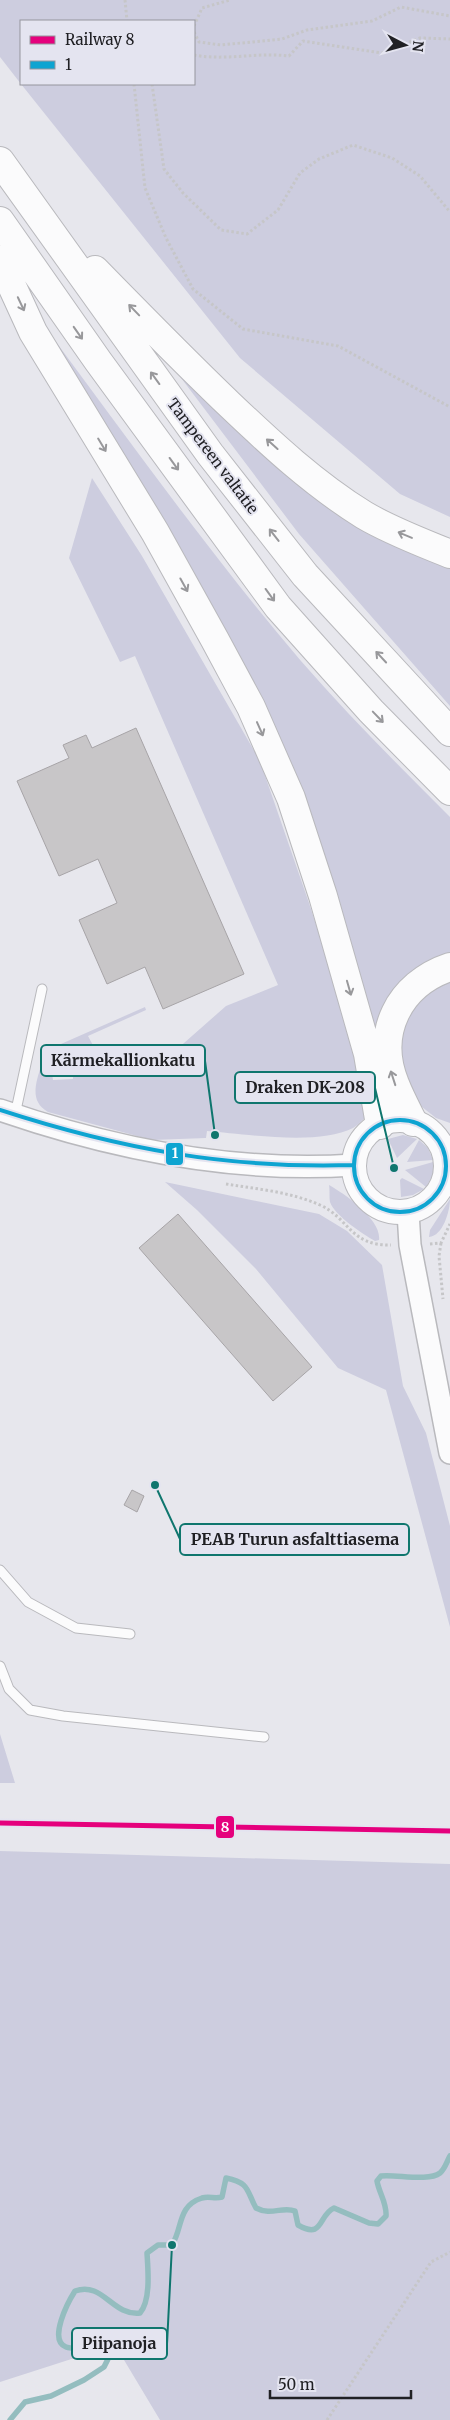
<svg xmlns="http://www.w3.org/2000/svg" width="450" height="2420" viewBox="0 0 450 2420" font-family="Merriweather,serif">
	<rect width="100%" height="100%" fill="#e7e7ed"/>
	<path fill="#cdcddf" d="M 0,0 L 450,0 L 450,517 L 400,494 L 240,358 L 21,84 L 194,84 L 194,21 L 21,21 L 21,84 L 0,57 Z
		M 45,327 C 128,439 210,554 301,661 C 348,715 399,766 450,817 L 450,959 L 380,1046 L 317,839 Z
		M 172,366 L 396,545 L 450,568 L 450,706 L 299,534 Z
		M 92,478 L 142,556 L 260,761 L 309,903 L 356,1049 L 365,1118 C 361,1121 357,1126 353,1128 C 318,1146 246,1134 207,1131 L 206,1138 L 152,1140 L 48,1112 C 29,1101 36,1083 41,1066 L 51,1067 L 53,1080 L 73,1079 L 73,1072 L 96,1076 L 99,1070 L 124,1074 L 167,1058 L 226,1006 L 278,985 L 135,656 L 120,662 L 69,558 Z
		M 450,978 L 450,1123 L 436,1118 L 417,1103 L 398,1063 L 406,1013 L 436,982 Z
		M 145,1007 L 146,1010 L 88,1036 L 95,1049 L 93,1052 L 61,1044 Z
		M 403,1135 L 417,1139 L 397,1158 L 388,1139 Z
		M 419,1140 L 428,1148 L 433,1160 L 407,1162 Z
		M 433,1162 L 433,1175 L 426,1187 L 405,1170 Z
		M 402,1178 L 424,1189 L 413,1195 L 401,1197 L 400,1180 Z
		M 165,1182 L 319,1214 L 347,1231 L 382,1265 L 403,1386 L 426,1433 L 450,1526 L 450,1627 L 386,1390 L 338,1368 L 256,1269 L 197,1210 Z
		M 329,1185 C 345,1194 382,1220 379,1240 L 375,1241 C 363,1234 335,1216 330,1202 C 329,1197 330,1190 329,1185 Z
		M 450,1199 C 450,1211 443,1236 429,1237 L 430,1230 Z
		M 0,1734 L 15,1783 L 0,1783 Z
		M 0,1851 L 450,1864 L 450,2420 L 160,2420 L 115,2345 L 0,2382 Z"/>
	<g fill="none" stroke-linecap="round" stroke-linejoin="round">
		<path stroke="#94bdbf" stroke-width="5.5" d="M 10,2420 L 25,2402 L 51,2396 L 84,2380 L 104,2367 L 108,2359 L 104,2352 C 92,2348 73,2350 66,2347 C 48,2340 68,2302 75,2291 C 103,2281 112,2316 140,2313 C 151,2300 148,2270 147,2253 L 158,2245 L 172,2245 C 183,2228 177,2206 202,2198 C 209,2196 215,2199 222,2197 L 226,2178 C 250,2183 246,2190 256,2208 C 271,2216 283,2206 295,2211 L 298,2225 C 324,2240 318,2215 334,2208 L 369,2223 L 378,2224 L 386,2216 C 387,2203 379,2193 377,2181 L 381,2176 C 396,2174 428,2182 440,2173 C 445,2169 447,2161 450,2156"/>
	</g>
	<path fill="#c8c6c8" stroke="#a7a4a7" d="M 136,728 L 244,974 L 163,1009 L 145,967 L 107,984 L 79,920 L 117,903 L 98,859 L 59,876 L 17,781 L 69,758 L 63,745 L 86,735 L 92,748 Z
		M 178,1214 L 312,1367 L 273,1401 L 139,1248 Z
		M 132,1490 L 144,1496 L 137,1512 L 124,1505 Z"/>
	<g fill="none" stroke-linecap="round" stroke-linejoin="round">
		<defs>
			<path id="service" d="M 15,1115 L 42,989
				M 0,1570 L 28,1602 L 76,1628 L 130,1634
				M 0,1666 L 9,1689 L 30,1710 L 63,1716 L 264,1737"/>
			<path id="tertiary" d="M 0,1110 C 113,1149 234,1173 354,1165
				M 408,1212 L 410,1245 L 450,1453"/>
			<path id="secondary" d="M354 1166a46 46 0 1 1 92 0a46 46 0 1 1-92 0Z"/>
			<path id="motorway" d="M 0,161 L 210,454 L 305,575 L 450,732
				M 0,221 L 98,361 L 278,607 L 371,711 L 450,791
				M 0,260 L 33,332 L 155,532 L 215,640 L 251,707 L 291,798 L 323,896 L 368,1054 L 380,1125
				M 95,270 C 139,315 183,360 229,404 C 271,444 314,484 364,515 C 391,531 421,542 450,554
				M 413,1122 C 407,1110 400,1097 395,1084 C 374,1033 399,984 450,967"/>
		</defs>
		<use href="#service" stroke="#b9b9bd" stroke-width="11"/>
		<use href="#tertiary" stroke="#b9b9bd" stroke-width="24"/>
		<use href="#secondary" stroke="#b9b9bd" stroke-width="26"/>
		<use href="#motorway" stroke="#b9b9bd" stroke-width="30"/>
		<path stroke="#c6c6c8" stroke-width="3" stroke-dasharray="2.5 2.5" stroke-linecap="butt" d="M 125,0 L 127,21
			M 194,26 L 202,8 L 230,0
			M 194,32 L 199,42 L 221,45 L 282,39 L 307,30 L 372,21 L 401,7 L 450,16
			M 194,55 C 226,61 257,52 289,56 L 303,41 L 382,53 L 420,38 L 450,39
			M 134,84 L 145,188 L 166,238 L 193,289 L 243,329 L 338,346 L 450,407
			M 152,84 L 164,169 L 183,193 L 221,230 L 247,234 L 278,210 L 300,173 L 319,159 L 353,145 L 392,158 L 420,176 L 450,212
			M 226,1184 C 257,1189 291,1192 320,1205 C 349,1218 350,1246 391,1245
			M 441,1243 L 439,1256 L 443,1299
			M 430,1244 L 441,1243 L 450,1224
			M 327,2420 L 431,2262 L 450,2252"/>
		<use href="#service" stroke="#fbfbfc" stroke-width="9"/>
		<use href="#tertiary" stroke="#fbfbfc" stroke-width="21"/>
		<use href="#secondary" stroke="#fbfbfc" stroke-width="24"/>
		<use href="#motorway" stroke="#fbfbfc" stroke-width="28"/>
		<defs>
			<path id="bus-1" d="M 0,1110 C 120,1149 228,1169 354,1165
				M354 1166a46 46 0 1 1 92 0a46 46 0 1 1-92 0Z"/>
		</defs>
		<use href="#bus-1" stroke="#e4e4f0" stroke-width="8"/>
		<use href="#bus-1" stroke="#0ea4d1" stroke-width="4"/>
		<defs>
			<path id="rail-1" d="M 0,1823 L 450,1831"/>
		</defs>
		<use href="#rail-1" stroke="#e4e4f0" stroke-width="9"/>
		<use href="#rail-1" stroke="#e5007d" stroke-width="5"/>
	</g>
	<defs><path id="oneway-shaft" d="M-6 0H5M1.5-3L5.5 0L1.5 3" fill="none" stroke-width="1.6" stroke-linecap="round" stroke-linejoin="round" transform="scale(1.25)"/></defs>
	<g stroke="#98989b">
		<use href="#oneway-shaft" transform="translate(21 304) rotate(65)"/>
		<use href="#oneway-shaft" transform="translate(134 310) rotate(-134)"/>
		<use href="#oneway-shaft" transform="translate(78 333) rotate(55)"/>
		<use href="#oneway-shaft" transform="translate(155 378) rotate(-126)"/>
		<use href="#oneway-shaft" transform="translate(272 444) rotate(-138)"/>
		<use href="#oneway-shaft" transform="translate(102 445) rotate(59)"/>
		<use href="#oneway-shaft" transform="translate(174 464) rotate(54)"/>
		<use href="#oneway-shaft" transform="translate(274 535) rotate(-128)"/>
		<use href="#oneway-shaft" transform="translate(405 535) rotate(-157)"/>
		<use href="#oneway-shaft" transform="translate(184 585) rotate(61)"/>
		<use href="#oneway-shaft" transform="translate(270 595) rotate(54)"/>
		<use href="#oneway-shaft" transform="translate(381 657) rotate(-133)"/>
		<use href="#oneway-shaft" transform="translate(378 717) rotate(46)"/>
		<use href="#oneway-shaft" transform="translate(260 729) rotate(66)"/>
		<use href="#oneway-shaft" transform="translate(349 988) rotate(74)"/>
		<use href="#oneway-shaft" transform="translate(393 1078) rotate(-108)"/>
	</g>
	<g text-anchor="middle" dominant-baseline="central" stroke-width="4" stroke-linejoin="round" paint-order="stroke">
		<g font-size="15" fill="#202024" stroke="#e4e4f0">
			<text transform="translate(213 456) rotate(53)">Tampereen valtatie</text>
		</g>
	</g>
	<path fill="none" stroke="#0f766e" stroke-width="2" d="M215 1135L205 1061M394 1168L375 1088M155 1485L180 1539M172 2245L167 2344"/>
	<g fill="#0f766e" stroke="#e4e4f0" stroke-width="2">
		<circle cx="215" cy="1135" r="5"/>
		<circle cx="394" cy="1168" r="5"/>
		<circle cx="155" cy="1485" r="5"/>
		<circle cx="172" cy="2245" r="5"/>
	</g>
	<g fill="#e4e4f0" stroke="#0f766e" stroke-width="2">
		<rect x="41" y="1045" width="164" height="31" rx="5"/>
		<rect x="235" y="1072" width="140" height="31" rx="5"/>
		<rect x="180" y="1524" width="229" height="31" rx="5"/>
		<rect x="72" y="2328" width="95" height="31" rx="5"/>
	</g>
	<g font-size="16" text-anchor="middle" font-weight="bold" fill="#202024">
		<text x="123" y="1066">Kärmekallionkatu</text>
		<text x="305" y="1093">Draken DK-208</text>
		<text x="295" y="1545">PEAB Turun asfalttiasema</text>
		<text x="119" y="2349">Piipanoja</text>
	</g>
	<g stroke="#e4e4f0" stroke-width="2">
		<rect x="165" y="1142" width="19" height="24" rx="5" fill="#0ea4d1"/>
		<rect x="215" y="1815" width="20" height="24" rx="5" fill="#e5007d"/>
	</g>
	<g font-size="14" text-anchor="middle" font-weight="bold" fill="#fff">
		<text x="175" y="1158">1</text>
		<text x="225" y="1832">8</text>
	</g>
	<rect x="20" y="20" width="175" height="65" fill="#e4e4f0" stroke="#96969e"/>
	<rect x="30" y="36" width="25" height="8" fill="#e5007d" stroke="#96969e"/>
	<text x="65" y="45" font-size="15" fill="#202024">Railway 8</text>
	<rect x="30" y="61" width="25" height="8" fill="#0ea4d1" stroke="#96969e"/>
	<text x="65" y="70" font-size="15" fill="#202024">1</text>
	<g transform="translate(405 45) rotate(96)" stroke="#e4e4f0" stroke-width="4" paint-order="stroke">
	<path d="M0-4L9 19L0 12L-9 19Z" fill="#202024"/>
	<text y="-8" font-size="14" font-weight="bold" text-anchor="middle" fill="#202024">N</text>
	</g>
	<path d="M270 2390v8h141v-8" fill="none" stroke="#202024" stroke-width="2.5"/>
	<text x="278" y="2390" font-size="15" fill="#202024" stroke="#e4e4f0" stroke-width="4" paint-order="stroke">50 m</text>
</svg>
